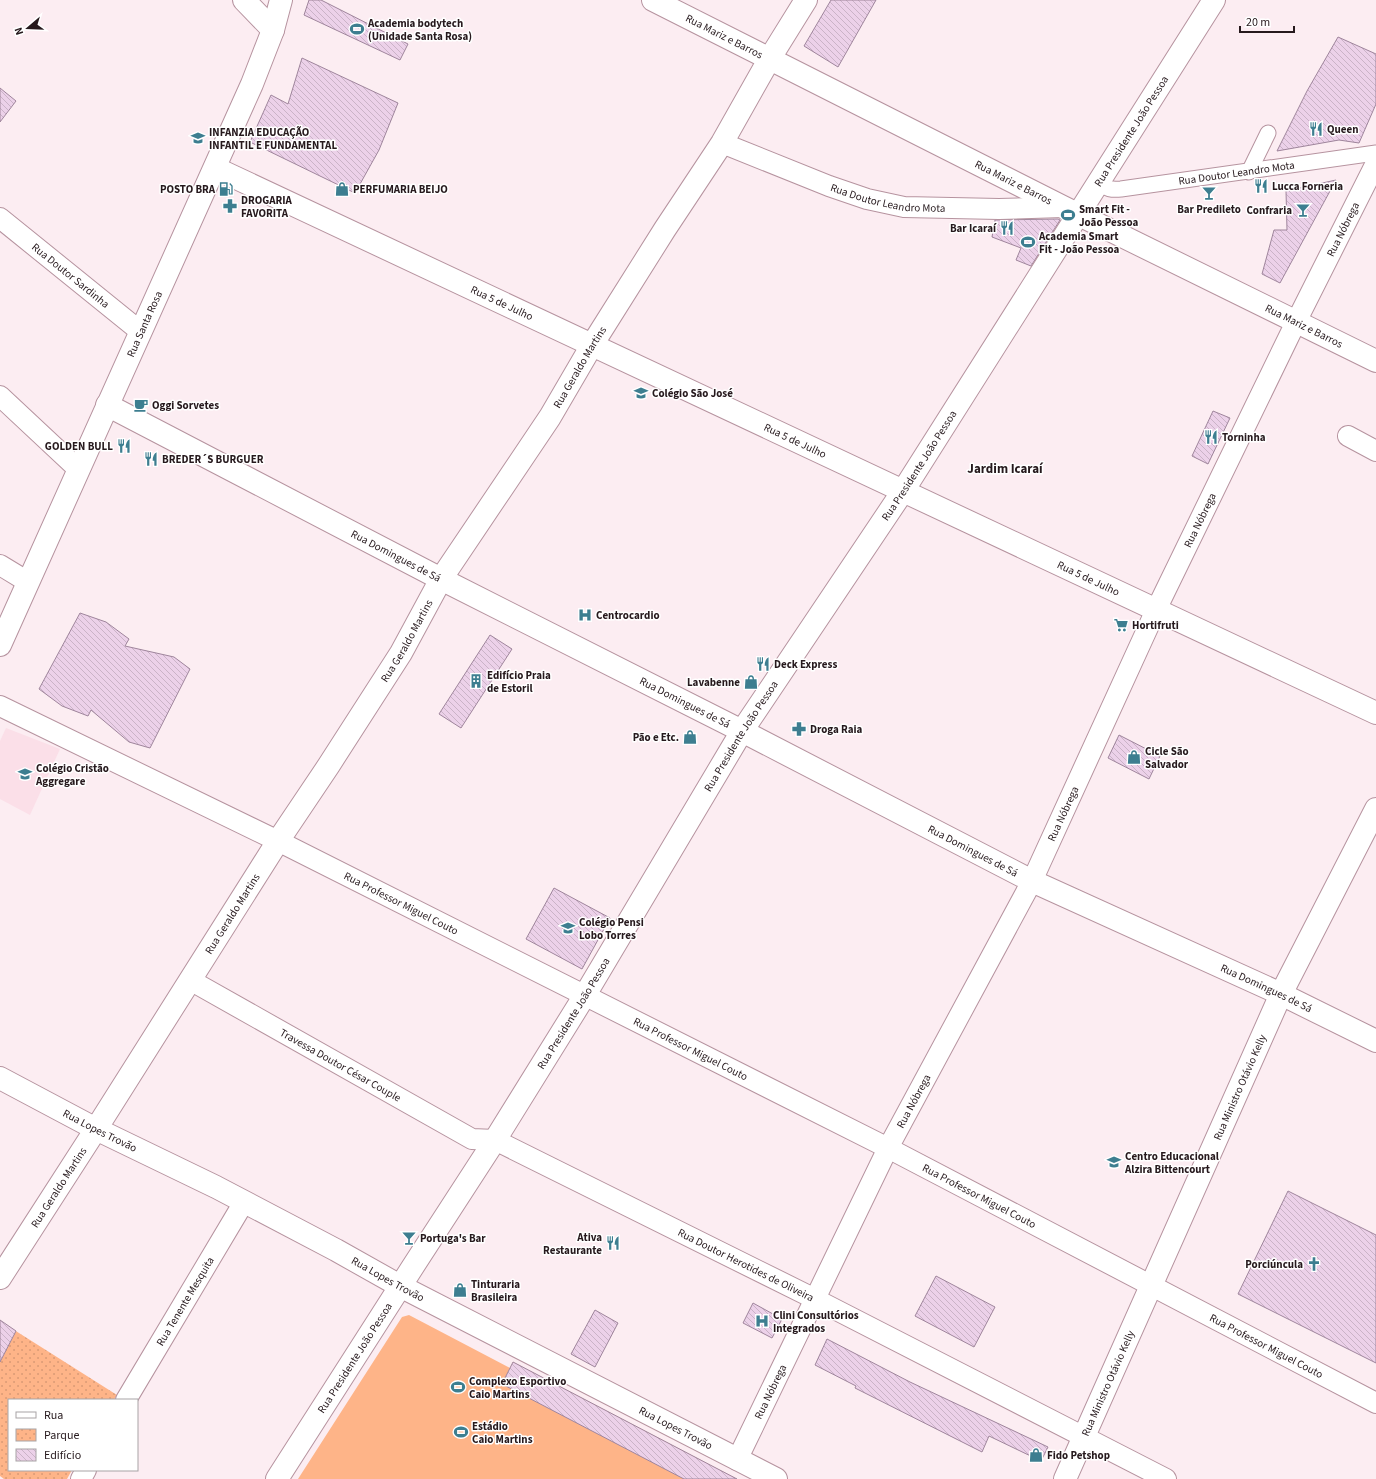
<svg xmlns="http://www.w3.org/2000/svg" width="1376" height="1479" viewBox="0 0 1376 1479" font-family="'Source Sans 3',sans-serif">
	<defs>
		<pattern id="park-dots" width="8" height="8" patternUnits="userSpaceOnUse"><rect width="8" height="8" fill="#feb488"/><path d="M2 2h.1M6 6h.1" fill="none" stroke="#da9a75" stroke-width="1.8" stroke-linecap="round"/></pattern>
		<pattern id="building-back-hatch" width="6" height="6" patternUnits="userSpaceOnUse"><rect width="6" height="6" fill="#ecd1e9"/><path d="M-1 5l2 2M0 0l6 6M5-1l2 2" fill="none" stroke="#cab3c7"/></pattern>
	</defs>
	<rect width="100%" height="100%" fill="#fcedf2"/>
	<path fill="#fbdfe8" d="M 6,728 L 60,749 L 30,815 L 0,799 L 0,741 Z"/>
	<path fill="#feb488" d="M 409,1315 L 510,1368 L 513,1362 L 737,1479 L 298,1479 L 402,1317 Z"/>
	<path fill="url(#park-dots)" d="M 0,1321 L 117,1395 L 114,1400 L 9,1400 L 9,1470 L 72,1470 L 67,1479 L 4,1479 L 0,1476 Z"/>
	<path fill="url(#building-back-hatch)" stroke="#9f859c" d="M 309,0 L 321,0 L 408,44 L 400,60 L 304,15 Z
		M 831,0 L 876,0 L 838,67 L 804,46 Z
		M 1338,37 L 1376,54 L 1376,104 L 1359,143 L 1339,140 L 1277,151 L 1307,91 Z
		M 302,58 L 398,103 L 379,150 L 355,193 L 250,142 L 271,95 L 288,104 Z
		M 0,88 L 16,101 L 0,122 Z
		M 1336,180 L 1280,283 L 1262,274 L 1274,230 L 1287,230 L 1286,191 Z
		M 1058,219 L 1060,220 L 1031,266 L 1016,260 L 1021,248 L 992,237 L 995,220 Z
		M 1213,411 L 1230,418 L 1208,464 L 1192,456 Z
		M 80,613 L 106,622 L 129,639 L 125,646 L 174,657 L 190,669 L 150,748 L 129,742 L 91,710 L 88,716 L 62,706 L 39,689 Z
		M 490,635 L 512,649 L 461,728 L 439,714 Z
		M 1119,735 L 1160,756 L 1149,779 L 1108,758 Z
		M 554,888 L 610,918 L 582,969 L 526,939 Z
		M 1288,1191 L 1376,1235 L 1376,1363 L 1238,1294 Z
		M 936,1276 L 995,1307 L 974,1347 L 915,1316 Z
		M 753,1303 L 782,1319 L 772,1338 L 743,1323 Z
		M 595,1310 L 618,1323 L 595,1367 L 571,1354 Z
		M 0,1320 L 16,1331 L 0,1362 Z
		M 827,1339 L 910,1382 L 1048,1447 L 1041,1461 L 989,1436 L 982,1452 L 855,1388 L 856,1386 L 815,1365 Z
		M 513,1362 L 737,1479 L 684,1479 L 502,1384 Z"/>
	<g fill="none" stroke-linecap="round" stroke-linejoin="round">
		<defs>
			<g id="pedestrian">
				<path d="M 1249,172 L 1268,133"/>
				<path id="s1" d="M 1098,183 C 1106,189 1112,190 1121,189 L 1376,153"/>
			</g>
			<g id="minor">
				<path id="s2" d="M 722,143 L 829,186 L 867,199 L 904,207 L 999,209 L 1063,207"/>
				<path id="s3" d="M 0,218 L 141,332"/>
				<path d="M 0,396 L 78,469"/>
				<path d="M 1348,436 L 1376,451"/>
				<path d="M 0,565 L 28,582"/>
				<path id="s4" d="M 0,706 L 278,841 L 888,1148 L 1376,1403"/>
				<path id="s5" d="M 190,980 L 472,1139 L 495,1140 L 815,1299 L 1166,1479"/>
				<path id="s6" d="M 126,1400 L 244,1202"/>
				<path id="s7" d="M 737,1460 L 888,1148 L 1032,881 L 1156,610 L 1296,322 L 1376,163"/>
				<path d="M 81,1479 L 86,1470"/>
			</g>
			<g id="tertiary">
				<path d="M 244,0 L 273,30"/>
				<path id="s8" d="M 215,168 L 1376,713"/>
				<path id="s9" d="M 107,405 L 441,579 L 742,731 L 1032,881 L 1281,994 L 1376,1041"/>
				<path id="s10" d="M 0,1278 L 96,1129 L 278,841 L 329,765 L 401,653 L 441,579 L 550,417 L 592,345 L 665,229 L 722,143 L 770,58 L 806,0"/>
				<path id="s11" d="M 277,1479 L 412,1268 L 495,1140 L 585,995 L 742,731 L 903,491 L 1214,0"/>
				<path id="s12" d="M 1065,1479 L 1281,994 L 1376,809"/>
			</g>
			<g id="secondary">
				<path id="s13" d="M 653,0 L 1063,207 L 1376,361"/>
				<path id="s14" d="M 0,645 L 252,84 L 273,30 L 281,0"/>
				<path id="s15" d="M 0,1078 L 96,1129 L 216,1187 L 336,1250 L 400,1286 L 776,1479"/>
			</g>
		</defs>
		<use href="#pedestrian" stroke="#b6939f" stroke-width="17"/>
		<use href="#minor" stroke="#b6939f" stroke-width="22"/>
		<use href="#tertiary" stroke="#b6939f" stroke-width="24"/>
		<use href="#secondary" stroke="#b6939f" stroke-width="24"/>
		<use href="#pedestrian" stroke="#fff" stroke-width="15"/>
		<use href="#minor" stroke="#fff" stroke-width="20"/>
		<use href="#tertiary" stroke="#fff" stroke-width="22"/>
		<use href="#secondary" stroke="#fff" stroke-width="22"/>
	</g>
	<defs>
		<symbol id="stadium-bare" viewBox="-9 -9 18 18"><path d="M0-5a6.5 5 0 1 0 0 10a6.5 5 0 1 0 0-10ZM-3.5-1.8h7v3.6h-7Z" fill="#3d7e90" stroke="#fff" stroke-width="2.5" paint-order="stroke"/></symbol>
		<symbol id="restaurant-bare" viewBox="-9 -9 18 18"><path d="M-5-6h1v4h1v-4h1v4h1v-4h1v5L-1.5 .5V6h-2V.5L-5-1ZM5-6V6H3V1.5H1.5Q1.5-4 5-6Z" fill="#3d7e90" stroke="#fff" stroke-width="2.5" paint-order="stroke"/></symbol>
		<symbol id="school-bare" viewBox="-9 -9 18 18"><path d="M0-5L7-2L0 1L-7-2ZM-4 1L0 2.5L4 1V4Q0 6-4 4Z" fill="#3d7e90" stroke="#fff" stroke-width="2.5" paint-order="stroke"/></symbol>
		<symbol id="fuel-bare" viewBox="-9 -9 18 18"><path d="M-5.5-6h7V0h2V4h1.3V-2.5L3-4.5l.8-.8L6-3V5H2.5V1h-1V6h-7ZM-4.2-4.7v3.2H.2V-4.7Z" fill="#3d7e90" stroke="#fff" stroke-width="2.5" paint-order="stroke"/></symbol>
		<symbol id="shop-bare" viewBox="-9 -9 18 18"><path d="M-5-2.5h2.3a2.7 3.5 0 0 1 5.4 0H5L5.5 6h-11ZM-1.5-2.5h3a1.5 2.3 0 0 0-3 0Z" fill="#3d7e90" stroke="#fff" stroke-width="2.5" paint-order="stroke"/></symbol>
		<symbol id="bar-bare" viewBox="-9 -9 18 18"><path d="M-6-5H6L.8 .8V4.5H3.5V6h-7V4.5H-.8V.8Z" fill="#3d7e90" stroke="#fff" stroke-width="2.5" paint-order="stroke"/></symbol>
		<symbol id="pharmacy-bare" viewBox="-9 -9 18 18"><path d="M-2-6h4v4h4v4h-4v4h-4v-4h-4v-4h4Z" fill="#3d7e90" stroke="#fff" stroke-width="2.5" paint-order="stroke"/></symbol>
		<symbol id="cafe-bare" viewBox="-9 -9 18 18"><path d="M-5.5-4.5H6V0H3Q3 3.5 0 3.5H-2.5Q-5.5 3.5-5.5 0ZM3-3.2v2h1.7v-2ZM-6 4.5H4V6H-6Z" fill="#3d7e90" stroke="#fff" stroke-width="2.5" paint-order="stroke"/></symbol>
		<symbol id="hospital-bare" viewBox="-9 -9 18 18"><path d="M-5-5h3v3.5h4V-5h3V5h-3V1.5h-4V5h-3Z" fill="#3d7e90" stroke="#fff" stroke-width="2.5" paint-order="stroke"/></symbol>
		<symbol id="supermarket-bare" viewBox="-9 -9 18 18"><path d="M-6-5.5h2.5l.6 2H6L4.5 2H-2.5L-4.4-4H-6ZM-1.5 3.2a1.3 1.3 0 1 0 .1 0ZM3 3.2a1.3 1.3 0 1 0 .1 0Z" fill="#3d7e90" stroke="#fff" stroke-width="2.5" paint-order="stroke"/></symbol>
		<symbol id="building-bare" viewBox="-9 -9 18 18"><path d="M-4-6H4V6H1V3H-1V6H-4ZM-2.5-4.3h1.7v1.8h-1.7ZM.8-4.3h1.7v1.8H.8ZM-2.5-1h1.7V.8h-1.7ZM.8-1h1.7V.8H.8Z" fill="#3d7e90" stroke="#fff" stroke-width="2.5" paint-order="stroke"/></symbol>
		<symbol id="church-bare" viewBox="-9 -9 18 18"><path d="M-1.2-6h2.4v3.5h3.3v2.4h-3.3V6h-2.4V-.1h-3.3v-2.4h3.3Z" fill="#3d7e90" stroke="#fff" stroke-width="2.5" paint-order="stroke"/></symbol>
	</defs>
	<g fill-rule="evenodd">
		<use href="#stadium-bare" x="347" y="19" width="20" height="20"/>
		<use href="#restaurant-bare" x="1306" y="119" width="20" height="20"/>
		<use href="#school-bare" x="188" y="128" width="20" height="20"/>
		<use href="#restaurant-bare" x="1251" y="176" width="20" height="20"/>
		<use href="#fuel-bare" x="216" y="179" width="20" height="20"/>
		<use href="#shop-bare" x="332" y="179" width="20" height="20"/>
		<use href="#bar-bare" x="1199" y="183" width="20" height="20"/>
		<use href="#pharmacy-bare" x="220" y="196" width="20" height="20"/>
		<use href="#bar-bare" x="1293" y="200" width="20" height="20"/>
		<use href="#stadium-bare" x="1058" y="205" width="20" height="20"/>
		<use href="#restaurant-bare" x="997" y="218" width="20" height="20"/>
		<use href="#stadium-bare" x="1018" y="232" width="20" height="20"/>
		<use href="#school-bare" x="631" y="383" width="20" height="20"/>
		<use href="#cafe-bare" x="131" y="395" width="20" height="20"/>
		<use href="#restaurant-bare" x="1201" y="427" width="20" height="20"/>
		<use href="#restaurant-bare" x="114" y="436" width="20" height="20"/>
		<use href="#restaurant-bare" x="141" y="449" width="20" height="20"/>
		<use href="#hospital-bare" x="575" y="605" width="20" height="20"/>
		<use href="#supermarket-bare" x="1111" y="615" width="20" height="20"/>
		<use href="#restaurant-bare" x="753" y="654" width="20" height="20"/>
		<use href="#building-bare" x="466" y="671" width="20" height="20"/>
		<use href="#shop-bare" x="741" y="672" width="20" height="20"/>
		<use href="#pharmacy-bare" x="789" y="719" width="20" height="20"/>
		<use href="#shop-bare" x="680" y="727" width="20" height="20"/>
		<use href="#shop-bare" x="1124" y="747" width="20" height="20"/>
		<use href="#school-bare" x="15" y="764" width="20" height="20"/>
		<use href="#school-bare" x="558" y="918" width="20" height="20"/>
		<use href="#school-bare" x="1104" y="1152" width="20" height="20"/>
		<use href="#bar-bare" x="399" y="1228" width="20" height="20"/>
		<use href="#restaurant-bare" x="603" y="1233" width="20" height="20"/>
		<use href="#church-bare" x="1304" y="1254" width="20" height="20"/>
		<use href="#shop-bare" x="450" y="1280" width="20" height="20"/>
		<use href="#hospital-bare" x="752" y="1311" width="20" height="20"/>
		<use href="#stadium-bare" x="448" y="1377" width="20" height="20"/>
		<use href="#stadium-bare" x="451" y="1422" width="20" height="20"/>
		<use href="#shop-bare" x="1026" y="1445" width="20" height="20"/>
	</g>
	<g text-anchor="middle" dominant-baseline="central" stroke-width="3" stroke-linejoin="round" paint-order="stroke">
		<g font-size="11" font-weight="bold" fill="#26191d" stroke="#fff" text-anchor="start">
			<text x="368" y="23">Academia bodytech<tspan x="368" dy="13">(Unidade Santa Rosa)</tspan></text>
			<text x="1327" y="129">Queen</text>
			<text x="209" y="132">INFANZIA EDUCAÇÃO<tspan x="209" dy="13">INFANTIL E FUNDAMENTAL</tspan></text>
			<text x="1272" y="186">Lucca Forneria</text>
			<text x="215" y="189" text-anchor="end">POSTO BRA</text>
			<text x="353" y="189">PERFUMARIA BEIJO</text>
			<text x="241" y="200">DROGARIA<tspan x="241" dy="13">FAVORITA</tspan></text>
			<text x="1079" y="209">Smart Fit -<tspan x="1079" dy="13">João Pessoa</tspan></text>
			<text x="1209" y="209" text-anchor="middle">Bar Predileto</text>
			<text x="1292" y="210" text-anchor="end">Confraria</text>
			<text x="996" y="228" text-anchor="end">Bar Icaraí</text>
			<text x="1039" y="236">Academia Smart<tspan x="1039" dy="13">Fit - João Pessoa</tspan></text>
			<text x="652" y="393">Colégio São José</text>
			<text x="152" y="405">Oggi Sorvetes</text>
			<text x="1222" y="437">Torninha</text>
			<text x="113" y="446" text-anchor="end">GOLDEN BULL</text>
			<text x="162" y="459">BREDER´S BURGUER</text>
			<text x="596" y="615">Centrocardio</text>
			<text x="1132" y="625">Hortifruti</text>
			<text x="774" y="664">Deck Express</text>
			<text x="487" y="675">Edifício Praia<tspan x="487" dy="13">de Estoril</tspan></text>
			<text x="740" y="682" text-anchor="end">Lavabenne</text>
			<text x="810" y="729">Droga Raia</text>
			<text x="679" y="737" text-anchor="end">Pão e Etc.</text>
			<text x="1145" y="751">Cicle São<tspan x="1145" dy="13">Salvador</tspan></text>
			<text x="36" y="768">Colégio Cristão<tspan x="36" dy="13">Aggregare</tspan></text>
			<text x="579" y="922">Colégio Pensi<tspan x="579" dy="13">Lobo Torres</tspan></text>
			<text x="1125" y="1156">Centro Educacional<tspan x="1125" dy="13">Alzira Bittencourt</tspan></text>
			<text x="602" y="1237" text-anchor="end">Ativa<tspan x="602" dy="13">Restaurante</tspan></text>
			<text x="420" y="1238">Portuga's Bar</text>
			<text x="1303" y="1264" text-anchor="end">Porciúncula</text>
			<text x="471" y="1284">Tinturaria<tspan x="471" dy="13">Brasileira</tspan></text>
			<text x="773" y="1315">Clini Consultórios<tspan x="773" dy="13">Integrados</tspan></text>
			<text x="469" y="1381">Complexo Esportivo<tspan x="469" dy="13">Caio Martins</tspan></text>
			<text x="472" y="1426">Estádio<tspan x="472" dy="13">Caio Martins</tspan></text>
			<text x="1047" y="1455">Fido Petshop</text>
		</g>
		<g font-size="11" fill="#26191d" stroke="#fff">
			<text stroke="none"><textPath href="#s13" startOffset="80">Rua Mariz e Barros</textPath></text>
			<text stroke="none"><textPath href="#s11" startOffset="1596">Rua Presidente João Pessoa</textPath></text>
			<text stroke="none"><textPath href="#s1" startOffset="141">Rua Doutor Leandro Mota</textPath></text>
			<text stroke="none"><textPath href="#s13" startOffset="404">Rua Mariz e Barros</textPath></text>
			<text stroke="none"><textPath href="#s2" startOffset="176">Rua Doutor Leandro Mota</textPath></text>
			<text stroke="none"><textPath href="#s7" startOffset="1372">Rua Nóbrega</textPath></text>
			<text stroke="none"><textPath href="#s3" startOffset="91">Rua Doutor Sardinha</textPath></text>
			<text stroke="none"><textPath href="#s8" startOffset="317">Rua 5 de Julho</textPath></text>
			<text stroke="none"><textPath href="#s14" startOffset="352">Rua Santa Rosa</textPath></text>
			<text stroke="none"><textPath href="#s13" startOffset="728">Rua Mariz e Barros</textPath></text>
			<text stroke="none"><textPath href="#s10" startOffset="1080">Rua Geraldo Martins</textPath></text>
			<text stroke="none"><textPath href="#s8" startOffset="641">Rua 5 de Julho</textPath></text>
			<text stroke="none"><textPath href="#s11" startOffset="1200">Rua Presidente João Pessoa</textPath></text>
			<text stroke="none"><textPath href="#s7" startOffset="1048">Rua Nóbrega</textPath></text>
			<text stroke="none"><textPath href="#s9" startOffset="326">Rua Domingues de Sá</textPath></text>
			<text stroke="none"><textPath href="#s8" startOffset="965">Rua 5 de Julho</textPath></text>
			<text stroke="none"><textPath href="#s10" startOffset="756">Rua Geraldo Martins</textPath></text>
			<text stroke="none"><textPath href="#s9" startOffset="650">Rua Domingues de Sá</textPath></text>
			<text stroke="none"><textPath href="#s11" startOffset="876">Rua Presidente João Pessoa</textPath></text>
			<text stroke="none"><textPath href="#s7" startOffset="724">Rua Nóbrega</textPath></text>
			<text stroke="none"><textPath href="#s9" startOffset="974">Rua Domingues de Sá</textPath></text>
			<text stroke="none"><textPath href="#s4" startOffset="447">Rua Professor Miguel Couto</textPath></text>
			<text stroke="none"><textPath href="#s10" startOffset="432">Rua Geraldo Martins</textPath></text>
			<text stroke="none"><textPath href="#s9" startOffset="1298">Rua Domingues de Sá</textPath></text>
			<text stroke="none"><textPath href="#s11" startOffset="552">Rua Presidente João Pessoa</textPath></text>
			<text stroke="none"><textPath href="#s4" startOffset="771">Rua Professor Miguel Couto</textPath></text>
			<text stroke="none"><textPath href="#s5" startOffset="173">Travessa Doutor César Couple</textPath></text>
			<text stroke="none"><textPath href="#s12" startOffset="429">Rua Ministro Otávio Kelly</textPath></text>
			<text stroke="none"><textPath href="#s7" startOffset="400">Rua Nóbrega</textPath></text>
			<text stroke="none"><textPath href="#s15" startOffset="113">Rua Lopes Trovão</textPath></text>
			<text stroke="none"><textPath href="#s10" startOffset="108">Rua Geraldo Martins</textPath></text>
			<text stroke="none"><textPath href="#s4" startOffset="1095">Rua Professor Miguel Couto</textPath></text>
			<text stroke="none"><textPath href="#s5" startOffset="627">Rua Doutor Herotides de Oliveira</textPath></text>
			<text stroke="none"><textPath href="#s15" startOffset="437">Rua Lopes Trovão</textPath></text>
			<text stroke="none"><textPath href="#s6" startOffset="115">Rua Tenente Mesquita</textPath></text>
			<text stroke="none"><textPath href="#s4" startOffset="1419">Rua Professor Miguel Couto</textPath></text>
			<text stroke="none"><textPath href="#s11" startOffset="144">Rua Presidente João Pessoa</textPath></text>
			<text stroke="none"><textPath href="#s12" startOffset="105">Rua Ministro Otávio Kelly</textPath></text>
			<text stroke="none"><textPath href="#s7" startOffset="76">Rua Nóbrega</textPath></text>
			<text stroke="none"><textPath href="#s15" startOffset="761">Rua Lopes Trovão</textPath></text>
		</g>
		<g font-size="13" font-weight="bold" fill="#26191d" stroke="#fff">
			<text x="1005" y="469">Jardim Icaraí</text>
		</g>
	</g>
	<rect x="8" y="1399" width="130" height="72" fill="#ffffff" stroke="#a8a3a5"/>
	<rect x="16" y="1412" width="20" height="6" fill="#ffffff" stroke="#a8a3a5"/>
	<text x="44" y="1419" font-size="12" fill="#26191d">Rua</text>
	<rect x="16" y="1429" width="20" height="12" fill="url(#park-dots)" stroke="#a8a3a5"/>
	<text x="44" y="1439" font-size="12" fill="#26191d">Parque</text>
	<rect x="16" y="1449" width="20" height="12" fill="url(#building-back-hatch)" stroke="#a8a3a5"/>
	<text x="44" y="1459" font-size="12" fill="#26191d">Edifício</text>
	<g transform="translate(28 28) rotate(251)" stroke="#ffffff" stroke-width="3" paint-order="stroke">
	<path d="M0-3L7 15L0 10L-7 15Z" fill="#26191d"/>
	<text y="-6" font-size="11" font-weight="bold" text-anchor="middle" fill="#26191d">N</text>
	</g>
	<path d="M1240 26v6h54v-6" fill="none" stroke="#26191d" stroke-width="2"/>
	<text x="1246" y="26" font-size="12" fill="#26191d" stroke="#ffffff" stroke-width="3" paint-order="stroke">20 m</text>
</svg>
